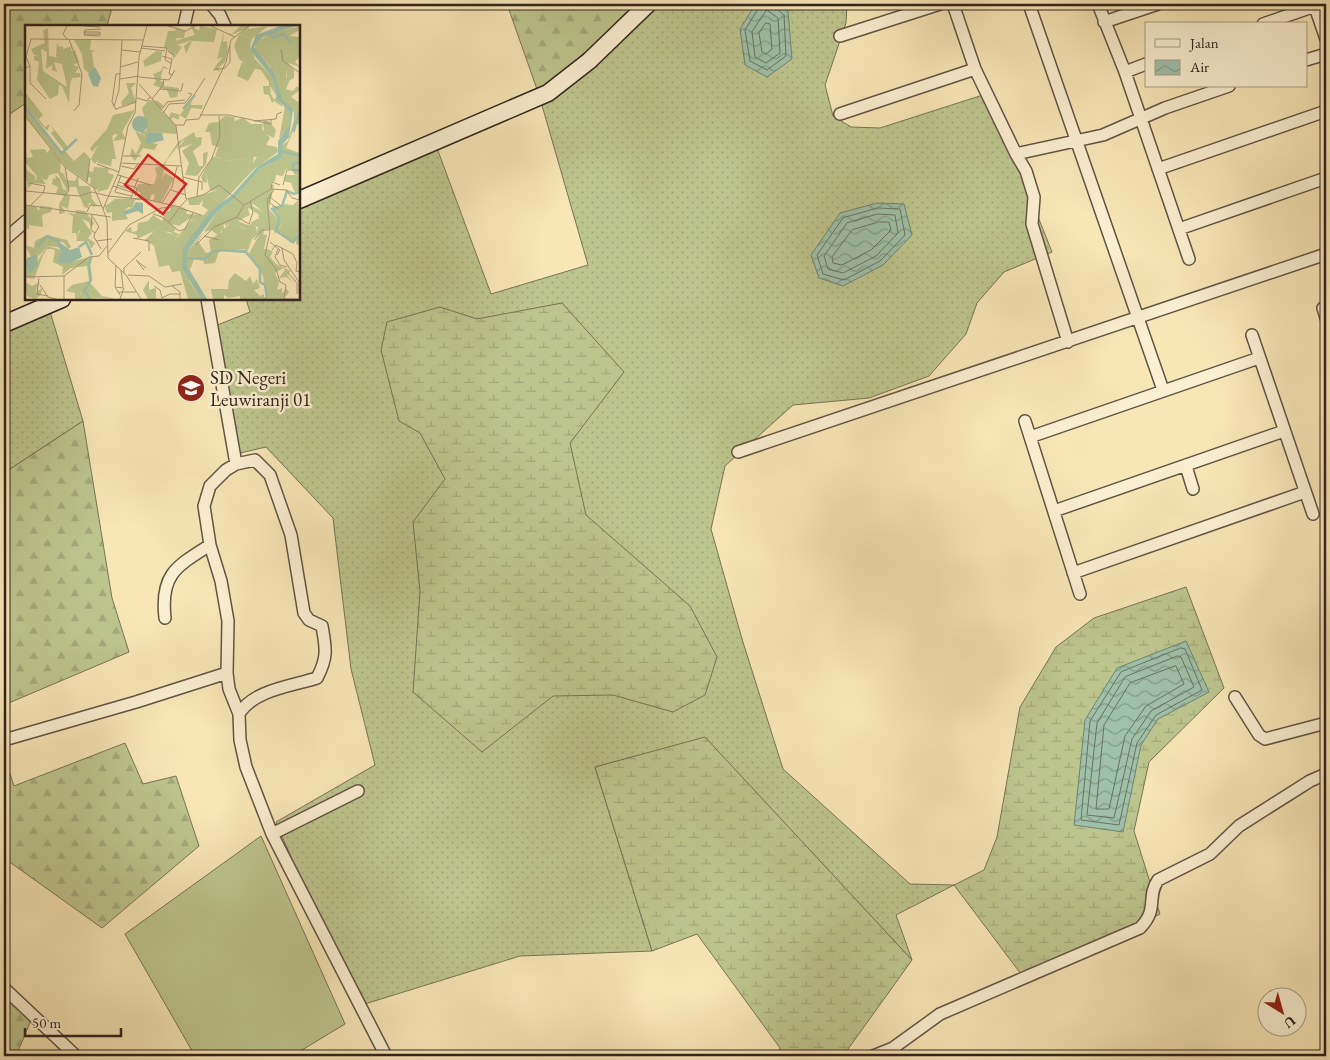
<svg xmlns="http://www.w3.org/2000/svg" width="1330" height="1060" viewBox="0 0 1330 1060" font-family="'EB Garamond',serif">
	<defs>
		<pattern id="grass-dots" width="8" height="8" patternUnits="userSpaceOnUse" patternTransform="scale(1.25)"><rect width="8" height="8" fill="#bdc58e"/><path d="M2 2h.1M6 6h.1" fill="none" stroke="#a3a97a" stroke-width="1.8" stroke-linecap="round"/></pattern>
		<pattern id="forest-firs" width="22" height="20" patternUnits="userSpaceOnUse" patternTransform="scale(1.25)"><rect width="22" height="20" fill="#bdc58e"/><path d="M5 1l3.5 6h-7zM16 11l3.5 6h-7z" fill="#a3a97a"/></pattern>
		<pattern id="wetland-marsh" width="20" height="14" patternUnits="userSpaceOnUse" patternTransform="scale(1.25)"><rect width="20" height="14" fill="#bdc58e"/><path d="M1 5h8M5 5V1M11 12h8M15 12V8" fill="none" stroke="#a3a97a"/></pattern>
		<pattern id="water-waves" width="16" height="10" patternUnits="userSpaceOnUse" patternTransform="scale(1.25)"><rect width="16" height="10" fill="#9fc0a9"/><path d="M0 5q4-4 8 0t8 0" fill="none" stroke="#829c89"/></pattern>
	</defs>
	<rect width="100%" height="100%" fill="#f8e6b7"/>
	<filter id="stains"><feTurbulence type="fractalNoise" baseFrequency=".004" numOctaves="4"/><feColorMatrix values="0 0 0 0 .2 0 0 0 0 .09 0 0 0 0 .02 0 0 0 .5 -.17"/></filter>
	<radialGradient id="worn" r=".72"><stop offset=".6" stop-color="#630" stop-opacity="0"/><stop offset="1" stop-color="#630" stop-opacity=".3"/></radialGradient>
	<path fill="url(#grass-dots)" stroke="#767455" d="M 642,4 L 847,4 L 846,23 L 825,85 L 833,116 L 851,127 L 880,128 L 989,93 L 1052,252 L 1004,272 L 977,303 L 966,334 L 929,376 L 869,398 L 793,405 L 725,466 L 711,529 L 742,639 L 783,769 L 910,884 L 954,885 L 896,915 L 912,960 L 705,738 L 595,767 L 652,951 L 520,956 L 355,1007 L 276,822 L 375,765 L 351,669 L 333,518 L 266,447 L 236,454 L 210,328 L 250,312 L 246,299 L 299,299 L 299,199 L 434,140 L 491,294 L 588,265 L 539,95 Z
		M 48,305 L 83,421 L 4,473 L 4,324 Z"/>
	<path fill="url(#forest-firs)" stroke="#767455" d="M 4,4 L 113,4 L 107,26 L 26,26 L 26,103 L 4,118 Z
		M 507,4 L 642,4 L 539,95 Z
		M 83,421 L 112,598 L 129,652 L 4,705 L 4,473 Z
		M 125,743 L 143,784 L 176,776 L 199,846 L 102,928 L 4,858 L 4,756 L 14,786 Z
		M 4,992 L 34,1013 L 16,1056 L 4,1056 Z"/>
	<path fill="url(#wetland-marsh)" stroke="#767455" d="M 562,303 L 624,372 L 570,443 L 586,515 L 690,606 L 717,657 L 705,695 L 673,712 L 613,695 L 553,696 L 482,752 L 413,692 L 420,591 L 413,522 L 445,479 L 420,433 L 399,421 L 381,350 L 387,322 L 440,307 L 477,319 Z
		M 1186,587 L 1224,688 L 1149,762 L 1134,831 L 1160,914 L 1024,978 L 954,885 L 984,870 L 997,837 L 1020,707 L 1056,647 L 1094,618 Z
		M 705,737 L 912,960 L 843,1056 L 776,1056 L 780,1048 L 697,934 L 652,951 L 595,767 Z"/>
	<path fill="#bdc58e" stroke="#767455" d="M 261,836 L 345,1024 L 292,1056 L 195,1056 L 125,934 Z"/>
	<path fill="url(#water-waves)" stroke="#738271" d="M 759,4 L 777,4 L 788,11 L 792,59 L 767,77 L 745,65 L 740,29 L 753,8 Z
		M 877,203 L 904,204 L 912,235 L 883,265 L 843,286 L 819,278 L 811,255 L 840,213 Z
		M 1186,641 L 1209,692 L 1158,719 L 1141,745 L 1123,832 L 1074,825 L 1085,720 L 1117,668 Z"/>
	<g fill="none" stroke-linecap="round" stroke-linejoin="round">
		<path stroke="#687262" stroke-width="1" d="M 761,4 L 745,30 L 750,61 L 767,70 L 786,56 L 784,15 L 777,9 L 775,4
			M 767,10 L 778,18 L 780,53 L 766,63 L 755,57 L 752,32 Z
			M 766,23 L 770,24 L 772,49 L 766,54 L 762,52 L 759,33 Z
			M 878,208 L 900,209 L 905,235 L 880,261 L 844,280 L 823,274 L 817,255 L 843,218 Z
			M 878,214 L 895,215 L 898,233 L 876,256 L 843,273 L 828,269 L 824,256 L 847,223 Z
			M 879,222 L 889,222 L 891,230 L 871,250 L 842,265 L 833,263 L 832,257 L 852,230 Z
			M 1181,648 L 1185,649 L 1202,690 L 1156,715 L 1137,743 L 1119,825 L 1081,820 L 1090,721 L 1121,672 Z
			M 1178,656 L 1181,657 L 1194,687 L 1151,711 L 1132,739 L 1114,818 L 1087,815 L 1097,723 L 1125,677 Z
			M 1176,666 L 1184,684 L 1146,706 L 1125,736 L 1109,809 L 1096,809 L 1104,725 L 1130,683 Z"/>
		<defs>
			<path id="minor" d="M 211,4 L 220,15 L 225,26
				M 953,4 L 975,69 L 1016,154 L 1103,135 L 1165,108 L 1229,86
				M 1029,4 L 1163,390
				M 1098,4 L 1125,72 L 1189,259
				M 1314,4 L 1326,39
				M 1104,22 L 1158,4
				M 1263,24 L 1321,4
				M 184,26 L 189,4
				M 840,36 L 940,4
				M 1306,60 L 1326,54
				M 1125,72 L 1146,64
				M 840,114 L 975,69
				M 1016,154 L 1026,171 L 1034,197 L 1032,224 L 1068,342
				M 1158,169 L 1326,111
				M 1179,229 L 1326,178
				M 4,240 L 26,221
				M 207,299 L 236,464
				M 1323,308 L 1326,318
				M 1252,335 L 1313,514
				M 1025,421 L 1080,594
				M 1030,437 L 1259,358
				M 738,452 L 1326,254
				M 1186,466 L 1193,489
				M 1054,511 L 1284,431
				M 1073,573 L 1305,492
				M 165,618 C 160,574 177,566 210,545
				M 1235,697 L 1259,735 L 1265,739 L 1326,723
				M 239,714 C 253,690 292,686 317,678 C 328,657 326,649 322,626 L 309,620 L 304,613 L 291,535 L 270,475 L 255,460 L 236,464 L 226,470 L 210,486 L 204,506 L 210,545 L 221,581 L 228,621 L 227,673 L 229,689 L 239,714 L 240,740 L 246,767 L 272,834 L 386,1056
				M 4,740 L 136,702 L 227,673
				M 272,834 L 358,791
				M 4,988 L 76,1056
				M 873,1056 L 893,1048 L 940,1014 L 1140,928 C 1159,909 1146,898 1158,880 L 1210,854 L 1239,826 L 1310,781 L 1326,774"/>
			<path id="secondary" d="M 299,200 L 548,93 L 589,61 L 648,4
				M 4,324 L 62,299"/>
		</defs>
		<use href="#minor" stroke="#625443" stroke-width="14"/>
		<use href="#secondary" stroke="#30241c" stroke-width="19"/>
		<use href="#minor" stroke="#faefd0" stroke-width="11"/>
		<use href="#secondary" stroke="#faefd0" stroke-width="16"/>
	</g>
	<defs>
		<symbol id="school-disc" viewBox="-11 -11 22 22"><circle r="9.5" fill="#8f2418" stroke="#faefd0"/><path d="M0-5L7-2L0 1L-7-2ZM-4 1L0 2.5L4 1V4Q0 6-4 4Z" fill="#fff"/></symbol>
	</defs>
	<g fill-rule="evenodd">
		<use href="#school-disc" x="175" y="372" width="32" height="32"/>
	</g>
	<g text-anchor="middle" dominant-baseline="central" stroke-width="5" stroke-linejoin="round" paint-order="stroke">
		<g font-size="19" fill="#30241c" stroke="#faefd0" text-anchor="start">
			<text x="210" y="377">SD Negeri<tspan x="210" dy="22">Leuwiranji 01</tspan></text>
		</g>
	</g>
	<g transform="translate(25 25)">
		<rect width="275" height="275" fill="#f8e6b7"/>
		<path d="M 275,1 L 275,5 L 264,11 L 275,12 L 275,31 L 264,34 L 261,51 L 264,57 L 258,71 L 262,77 L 275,80 L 275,100 L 271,99 L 261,123 L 275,128 L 275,166 L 270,168 L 266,158 L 259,156 L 261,150 L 270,150 L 267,145 L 261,144 L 258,151 L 251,150 L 250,156 L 245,158 L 249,160 L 244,184 L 252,193 L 248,203 L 246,205 L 237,186 L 227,178 L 223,184 L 225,190 L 213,196 L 223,200 L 230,198 L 232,207 L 227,210 L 222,224 L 198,226 L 198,219 L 205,216 L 208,209 L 220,209 L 221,204 L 206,197 L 201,201 L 199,198 L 194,211 L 186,205 L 179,207 L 192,187 L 210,173 L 236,143 L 257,133 L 257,120 L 263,116 L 269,95 L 269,87 L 258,75 L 245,41 L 230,25 L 230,19 L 244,9 ZM 151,3 L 160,6 L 159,13 L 152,13 L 145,26 L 139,22 L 143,6 L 150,6 ZM 214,10 L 227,14 L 225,21 L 230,34 L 247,52 L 251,70 L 245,61 L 246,69 L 249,75 L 252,71 L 258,82 L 249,76 L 247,78 L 244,70 L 239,69 L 238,61 L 244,61 L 244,57 L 236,45 L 226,43 L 214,34 L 209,21 ZM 131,26 L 137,27 L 136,36 L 120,42 L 118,36 ZM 0,67 L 18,90 L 14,94 L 20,102 L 25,99 L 22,106 L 0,81 ZM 124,75 L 133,76 L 139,81 L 136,86 L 144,93 L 146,87 L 155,90 L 153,95 L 148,92 L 146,95 L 151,101 L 152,109 L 123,107 L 122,112 L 113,106 L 121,106 L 122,102 L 117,83 ZM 0,83 L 37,130 L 40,126 L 49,136 L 59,127 L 64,132 L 64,146 L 68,147 L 69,142 L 84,143 L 83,148 L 89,150 L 83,164 L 72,167 L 74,163 L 71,165 L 65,159 L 66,153 L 63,152 L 62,157 L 40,141 L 0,91 ZM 110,85 L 97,107 L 101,114 L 88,116 L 93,109 L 80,109 L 88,90 ZM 200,91 L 210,92 L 209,96 L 218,93 L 226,99 L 238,99 L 237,104 L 245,113 L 241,120 L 252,122 L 253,127 L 229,144 L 196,179 L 188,173 L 193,165 L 185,166 L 181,148 L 190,138 L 201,141 L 201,136 L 220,133 L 228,138 L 232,132 L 206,128 L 199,133 L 190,132 L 193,122 L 187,120 L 185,107 L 180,107 L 184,98 L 193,97 ZM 177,112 L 176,120 L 168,126 L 174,141 L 178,141 L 178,128 L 183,127 L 181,139 L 172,151 L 160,150 L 164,138 L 157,126 L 167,119 L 152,124 L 161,113 ZM 132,142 L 134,153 L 137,154 L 140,148 L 149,153 L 136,178 L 128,176 L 130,170 L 127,169 L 124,175 L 110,175 L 107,183 L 98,179 L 82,180 L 90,174 L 113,173 L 116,168 L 111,165 L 113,159 L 129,159 L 132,150 L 130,143 ZM 273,175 L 275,208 L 268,211 L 254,205 L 257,195 L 251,187 L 257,179 L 268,180 ZM 166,195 L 171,196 L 176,204 L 162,220 L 164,256 L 176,274 L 163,274 L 155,246 L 147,247 L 144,240 L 134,242 L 129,221 L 120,215 L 129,206 L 137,206 L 148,209 L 150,215 ZM 124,255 L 124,265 L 131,263 L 131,274 L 123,274 L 118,265 Z" fill="#bdc58e"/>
		<path d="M 166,1 L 174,6 L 175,1 L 192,4 L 189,17 L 167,16 L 161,29 L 159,21 L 167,15 L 152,20 L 157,22 L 148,35 L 150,29 L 145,26 L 146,17 L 170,10 ZM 215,1 L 223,1 L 224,4 L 243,1 L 227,14 L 214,10 L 221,4 L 206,10 L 202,8 L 207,9 ZM 199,6 L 198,17 L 202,16 L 203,26 L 200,37 L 193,43 L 195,47 L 189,43 L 198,32 L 192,34 ZM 32,18 L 34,22 L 38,21 L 38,24 L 47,21 L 46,26 L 50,25 L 54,37 L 48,40 L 54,42 L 50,48 L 55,48 L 56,52 L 47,53 L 45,59 L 46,45 L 31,31 ZM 267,30 L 275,31 L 270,37 L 275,42 L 263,38 L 269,45 L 269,53 L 262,57 L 262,35 ZM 217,37 L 230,44 L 223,56 L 212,51 ZM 138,41 L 145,44 L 138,43 L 135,56 L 139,57 L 139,61 L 154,63 L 152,72 L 145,73 L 142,65 L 128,60 L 131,56 L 128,49 L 136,46 ZM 272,61 L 275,65 L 266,72 L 275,78 L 271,81 L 260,76 L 256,63 L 268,66 ZM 167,74 L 166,80 L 178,80 L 177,84 L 166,83 L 161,94 L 155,90 ZM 238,95 L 244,96 L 251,105 L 249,113 L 239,108 ZM 25,99 L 43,122 L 39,125 L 26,108 L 29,106 ZM 82,104 L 80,109 L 87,104 L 93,106 L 87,111 L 91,134 L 87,134 L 86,141 L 73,138 L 73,135 L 70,139 L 66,134 L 73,120 L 67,127 L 65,123 ZM 110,106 L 122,112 L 122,117 L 133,119 L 129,125 L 118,123 L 110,136 L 105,130 L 107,123 L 111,129 L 116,118 ZM 20,124 L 22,128 L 25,124 L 36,137 L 35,147 L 39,149 L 41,155 L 50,156 L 53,149 L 54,161 L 65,161 L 67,174 L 72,180 L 68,182 L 64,177 L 63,183 L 59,182 L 51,162 L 45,162 L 41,169 L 45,171 L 43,184 L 37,181 L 40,188 L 34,189 L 34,179 L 39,171 L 31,169 L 33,162 L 27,159 L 28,153 L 31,154 L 30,150 L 35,154 L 38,164 L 42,165 L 33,148 L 24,150 L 22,155 L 17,154 L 21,159 L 8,158 L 3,163 L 0,144 L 10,151 L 10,157 L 12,151 L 0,137 L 0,128 L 2,133 L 8,132 L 5,125 ZM 204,127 L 229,131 L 228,138 L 220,133 L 201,136 L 203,144 L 190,138 L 189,147 L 181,148 L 182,158 L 178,157 L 176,152 L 187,132 L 199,133 ZM 193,165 L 196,167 L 188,173 L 196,179 L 176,204 L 171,196 L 164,194 L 154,201 L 146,199 L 151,203 L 149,207 L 154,209 L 150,215 L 146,214 L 148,209 L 145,207 L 129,206 L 112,214 L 112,210 L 100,206 L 106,202 L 107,207 L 112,206 L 113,198 L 123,196 L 128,190 L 137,196 L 139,191 L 133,188 L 145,186 L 146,180 L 157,182 L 162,185 L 161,189 L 179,190 L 183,185 L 177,181 L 178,175 L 174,180 L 164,180 L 163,174 ZM 230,172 L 227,181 L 239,187 L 246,205 L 252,193 L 247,181 L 256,181 L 251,187 L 257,195 L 254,204 L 268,211 L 275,208 L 275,221 L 271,219 L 271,215 L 266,218 L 255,207 L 251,206 L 250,210 L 249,205 L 246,205 L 240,204 L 238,209 L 242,210 L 239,224 L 245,225 L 248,227 L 245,232 L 251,239 L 266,246 L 262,250 L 268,257 L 261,252 L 254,253 L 260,245 L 258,243 L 250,248 L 254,257 L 252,265 L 257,263 L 257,268 L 262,264 L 264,267 L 259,274 L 241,274 L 238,251 L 224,229 L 235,208 L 227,214 L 222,227 L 213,226 L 222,224 L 227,210 L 232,207 L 233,202 L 225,198 L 234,193 L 233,189 L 219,180 ZM 101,178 L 105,181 L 99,186 L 103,194 L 87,196 L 87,187 L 82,188 L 79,180 ZM 0,180 L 10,181 L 14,186 L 15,181 L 27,182 L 26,187 L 17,190 L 18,202 L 4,200 L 4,204 L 0,204 ZM 51,185 L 60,186 L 69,198 L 66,203 L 64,197 L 57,194 L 52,213 L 51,208 L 47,208 L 48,191 L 42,188 L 50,189 ZM 213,196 L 214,201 L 222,205 L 221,209 L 208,209 L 205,219 L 198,219 L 198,226 L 194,227 L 190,238 L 179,239 L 179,236 L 169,234 L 165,245 L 161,237 L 162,227 L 179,207 L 173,216 L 181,228 L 186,227 L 184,215 L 197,207 L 196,200 L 198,197 L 199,204 L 206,197 ZM 22,210 L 42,215 L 46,222 L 43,224 L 39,218 L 24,212 L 14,220 L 13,229 L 6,232 L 0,220 L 9,223 L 10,216 ZM 22,221 L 37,225 L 36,228 L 46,237 L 68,231 L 64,241 L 67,255 L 55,268 L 56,272 L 73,274 L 50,274 L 50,268 L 41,266 L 47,260 L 64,256 L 62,241 L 46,243 L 37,250 L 38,242 L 28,237 L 30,226 L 28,224 L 22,224 L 18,230 L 9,254 L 0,252 L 0,242 L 5,249 ZM 210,248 L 221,256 L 225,251 L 228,259 L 232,254 L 235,263 L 229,265 L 235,271 L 239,269 L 239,274 L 215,274 L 215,271 L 203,273 L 199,270 L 199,274 L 188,274 L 186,264 L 203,264 L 204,255 ZM 0,257 L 7,261 L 15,257 L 10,268 L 17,263 L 16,270 L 10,274 L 2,271 Z" fill="#bdc58e"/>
		<path d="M 23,3 L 24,31 L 36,33 L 46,45 L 44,78 L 37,61 L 34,60 L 33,70 L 25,74 L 12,55 L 14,37 L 9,35 L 9,31 L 13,30 L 9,30 L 6,24 L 20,18 L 18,5 ZM 16,24 L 22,27 L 21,44 L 27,40 L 27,45 L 32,47 L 29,37 L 37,39 L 42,62 L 18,46 ZM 49,15 L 66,15 L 65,25 L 70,25 L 67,27 L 69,44 L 64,48 L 59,44 L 57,29 ZM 101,58 L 111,58 L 106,63 L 111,77 L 97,81 L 96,77 L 104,68 ZM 260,81 L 265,87 L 265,98 L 254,114 ZM 169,107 L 171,113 L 158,115 L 141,136 L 137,154 L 134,153 L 132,142 L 138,140 L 153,117 ZM 57,194 L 67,208 L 63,213 L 70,218 L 66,224 L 63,216 L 51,216 L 55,206 L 51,200 ZM 21,211 L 33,216 L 33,222 L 22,221 L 14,231 L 12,223 ZM 65,258 L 77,271 L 91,274 L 55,272 L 56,265 Z" fill="#bdc58e" fill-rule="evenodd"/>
		<path d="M 255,1 L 271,1 L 238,12 L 229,22 L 248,46 L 258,75 L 268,84 L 264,112 L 257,120 L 257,133 L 236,143 L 210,173 L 192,187 L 162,227 L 161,239 L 182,274 L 176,274 L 157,243 L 158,222 L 188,184 L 207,170 L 233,141 L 253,129 L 253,116 L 265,98 L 265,87 L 252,74 L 247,52 L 225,25 L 231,10 ZM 70,42 L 76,53 L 73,62 L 68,61 L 63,49 ZM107 99a8 8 0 1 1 16 0a8 8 0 1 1-16 0ZM 123,107 L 137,108 L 139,115 L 123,119 L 120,116 ZM 111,177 L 118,178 L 118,189 L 113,186 L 99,190 L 99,186 L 107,183 ZM 33,216 L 45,225 L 54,222 L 57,232 L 44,239 L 32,237 L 37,226 L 33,222 ZM 13,229 L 12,240 L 5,249 L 0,242 L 2,233 Z" fill="#9fc0a9"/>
		<path fill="none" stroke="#9fc0a9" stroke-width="2.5" d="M 246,8 L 248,13 L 258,9 L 266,18M 0,82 L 38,130M 158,84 L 170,70M 268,103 L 269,105 L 274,87M 256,126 L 275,131M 37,128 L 52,114M 275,137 L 268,139 L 269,146 L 275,146M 275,167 L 269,169 L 262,166 L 257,181 L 247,184 L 255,194 L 251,206 L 268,217 L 275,209M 12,222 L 22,211 L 35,217M 54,222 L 61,217 L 67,230M 161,237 L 163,233 L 180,234 L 187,227 L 195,225 L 221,227 L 235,244 L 235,257 L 240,260 L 242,272 L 239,274M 65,274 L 59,266 L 66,255 L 64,240 L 66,233"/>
		<path fill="none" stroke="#a89879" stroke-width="1" d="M 42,1 L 38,9 L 42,14M 59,1 L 75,2M 143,1 L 161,6 L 170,1M 186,1 L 210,12M 59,8 L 60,5 L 76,4M 59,9 L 75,9M 75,10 L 75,7 L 60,7 L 59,10 L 75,11M 6,14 L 118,15M 44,14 L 57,49 L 54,80 L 49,86M 117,21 L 142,23 L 140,35 L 146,38M 116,23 L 140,26M 256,24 L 258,36 L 275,48M 97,25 L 115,27M 137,31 L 147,34 L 144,49 L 148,50M 148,32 L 149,29 L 143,26 L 148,30M 5,41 L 5,58 L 21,74M 95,42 L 113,37M 0,43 L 5,41 L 1,32 L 6,14M 188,45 L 200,43 L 205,37 L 205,21M 114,52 L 144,55 L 150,45M 95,54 L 114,51M 114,59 L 151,101 L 161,174M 135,64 L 156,66 L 158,58M 169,70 L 180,53M 112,73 L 122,76 L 125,72M 127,74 L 138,60 L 139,54M 89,81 L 94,65 L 97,15M 138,83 L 142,77 L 160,75M 91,84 L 111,77M 91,85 L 87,77 L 91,49 L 95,49M 138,88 L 144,79 L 160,78 L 167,69 L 163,68M 175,90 L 204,90 L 246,99 L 246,94M 0,91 L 40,142 L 69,163 L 78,184M 229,96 L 251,94 L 252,89 L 257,87M 150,100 L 159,100 L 161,95 L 174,94 L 201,37 L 206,15 L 224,1M 98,131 L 116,131M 96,138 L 156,141M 72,139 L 94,147M 96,141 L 109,144 L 113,139M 93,150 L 126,160M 158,152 L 177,157 L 177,165M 62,157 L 65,133M 94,157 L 112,163 L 110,171M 4,158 L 20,161 L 18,169M 92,160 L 107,165M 258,160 L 262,145 L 275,145M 88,161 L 115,170M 246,164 L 247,157 L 255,160M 146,165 L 161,170M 249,165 L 242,174 L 245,207 L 240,230 L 251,244 L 255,257 L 261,260 L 259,274M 0,166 L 54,171 L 67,167 L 83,171M 90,167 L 96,150M 90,167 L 106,171M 247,167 L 245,172 L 256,181M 39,171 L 44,166 L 40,142M 83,171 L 124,175 L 155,182 L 162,174 L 178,170 L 194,160 L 219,180 L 246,164 L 261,165 L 267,173 L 275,175M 172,171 L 174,152 L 187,133 L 195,111 L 194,91M 245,172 L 244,177 L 253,184M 106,173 L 113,153M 137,178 L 147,162 L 152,142M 0,180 L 86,192M 6,180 L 17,169M 155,183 L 176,190M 62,187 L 65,180 L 77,181M 67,189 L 66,205 L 70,208 L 69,212 L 76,224M 128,189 L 137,192 L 154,206 L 160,204 L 168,188M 68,192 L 74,202 L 70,208M 212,192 L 224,199 L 228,187 L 225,176M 144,197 L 154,183M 179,211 L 194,215M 108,213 L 124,216 L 124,226M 229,215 L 237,205 L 245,205M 71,216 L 87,214M 245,217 L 255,225 L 252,230M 171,220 L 189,202 L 212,192 L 219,180M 257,223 L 259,235 L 274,257 L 274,269M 253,224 L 250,232 L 255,240 L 262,242M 247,225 L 251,220 L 268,229 L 272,238 L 271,246 L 275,247M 83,228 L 104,200 L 136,183 L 148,182M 91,240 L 90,262 L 95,270M 96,245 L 98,262M 119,245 L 111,235 L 121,243M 99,248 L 99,243 L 116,227M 263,248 L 272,258 L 272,269M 103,250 L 124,251 L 140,262 L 157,259M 0,252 L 39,251M 14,253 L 12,269 L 23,271M 15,260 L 23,272 L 31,274M 129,261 L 135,265 L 137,273 L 145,269 L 155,269M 147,261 L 155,267 L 155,274M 90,262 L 99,263 L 95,274M 93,267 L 111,267M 39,274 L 39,251 L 64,232 L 74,231 L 82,221M 116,274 L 101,250 L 83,233 L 82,195 L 78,184 L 94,147 L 103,101 L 110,88 L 114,32 L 122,1M 259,274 L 275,274"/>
		<path fill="#d62828" fill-opacity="0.15" stroke="#d62828" stroke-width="2.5" d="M 123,130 L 161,159 L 138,189 L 100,160 Z"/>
		<rect width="275" height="275" fill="none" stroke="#30241c" stroke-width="2.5"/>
	</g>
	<rect width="1330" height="1060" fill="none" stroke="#f8e6b7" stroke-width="20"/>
	<rect x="5" y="5" width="1320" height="1050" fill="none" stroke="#30241c" stroke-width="2.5"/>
	<rect x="10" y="10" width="1310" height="1040" fill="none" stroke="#30241c"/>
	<rect x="1145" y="22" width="162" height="65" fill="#faefd0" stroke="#a99e88"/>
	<rect x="1155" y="39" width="25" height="8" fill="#faefd0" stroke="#a99e88"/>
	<text x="1190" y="48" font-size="15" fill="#30241c">Jalan</text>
	<rect x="1155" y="60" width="25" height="15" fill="url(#water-waves)" stroke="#a99e88"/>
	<text x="1190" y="72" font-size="15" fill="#30241c">Air</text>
	<g transform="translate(1282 1012) rotate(143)"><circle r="24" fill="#faefd0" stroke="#a99e88"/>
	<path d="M0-4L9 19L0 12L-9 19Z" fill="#8f2418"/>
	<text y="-8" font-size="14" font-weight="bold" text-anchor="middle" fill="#30241c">U</text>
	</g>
	<path d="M25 1028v8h96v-8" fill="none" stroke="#30241c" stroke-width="2.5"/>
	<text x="32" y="1028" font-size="15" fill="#30241c" stroke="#faefd0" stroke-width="4" paint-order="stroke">50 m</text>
	<rect width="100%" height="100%" filter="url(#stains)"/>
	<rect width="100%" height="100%" fill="url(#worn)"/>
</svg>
